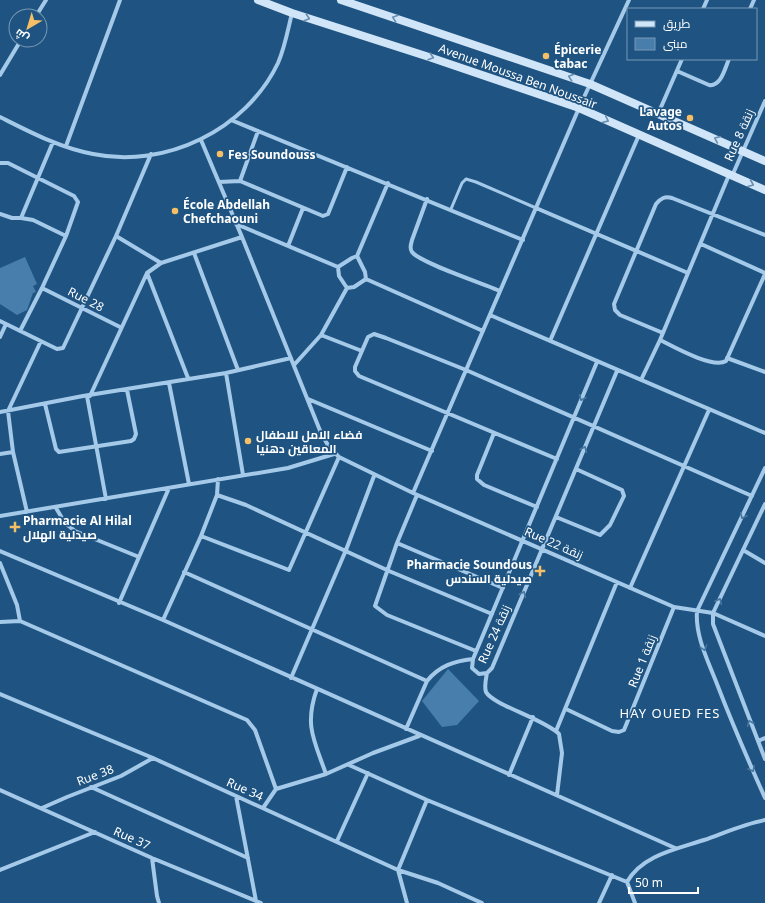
<svg xmlns="http://www.w3.org/2000/svg" width="765" height="903" viewBox="0 0 765 903" font-family="'Noto Sans',Cairo,sans-serif">
	<rect width="100%" height="100%" fill="#1f5482"/>
	<path fill="#487eab" d="M 25,257 L 37,284 L 33,286 L 36,292 L 33,293 L 27,310 L 17,315 L 0,304 L 0,268 Z
		M 448,669 L 479,701 L 457,725 L 442,727 L 422,701 Z"/>
	<g fill="none" stroke-linecap="round" stroke-linejoin="round">
		<path stroke="#a5cae9" stroke-width="3" d="M 451,209 L 462,183 L 466,179 L 476,182 L 536,208"/>
		<path stroke="#a5cae9" stroke-width="4" d="M 703,9 L 707,0
			M 750,9 L 754,0
			M 36,16 L 46,0
			M 677,71 L 709,85 C 721,87 725,68 729,59
			M 0,75 L 21,40
			M 658,114 L 682,59
			M 0,117 C 30,132 60,148 93,154 C 165,169 246,130 278,63 C 285,47 288,29 292,13
			M 231,120 L 523,240
			M 201,140 L 242,237 L 321,433 L 329,447 L 339,457 L 413,493 L 674,607 L 713,613 L 765,636
			M 66,146 L 120,0
			M 0,163 L 8,163 L 74,196 L 78,202 L 66,236 L 42,288 L 20,331
			M 732,176 L 765,101
			M 240,181 L 258,131
			M 219,182 L 240,181 L 323,216 L 328,214 L 347,167
			M 427,199 L 412,240 C 411,245 409,248 412,252 C 420,263 485,284 500,291
			M 536,208 L 688,273
			M 0,214 L 12,218 L 21,218 L 53,142
			M 21,218 L 33,220 L 66,236
			M 236,224 L 338,267
			M 116,236 L 161,263
			M 701,244 L 765,273
			M 288,246 L 303,208
			M 194,253 L 238,370
			M 357,256 L 365,272 L 366,279 L 354,287 L 347,288 L 339,276 L 338,267 L 352,258 Z
			M 357,256 L 388,183
			M 147,273 L 188,378
			M 366,279 L 483,331
			M 42,288 L 120,327
			M 490,315 L 765,433
			M 0,321 L 57,349 L 63,348 L 116,236 L 151,154
			M 663,333 L 620,315 L 615,310 L 614,304 L 656,204 C 661,198 665,196 672,198 L 765,235
			M 321,335 L 362,351
			M 0,337 L 6,324
			M 660,340 C 674,347 713,369 726,361 L 765,274
			M 550,341 L 639,135
			M 727,358 L 765,372
			M 597,362 L 473,659 L 472,668 L 479,674 L 487,673 L 492,668 L 617,371
			M 294,365 L 321,335 L 347,288
			M 226,373 L 243,475
			M 641,380 L 660,340 L 729,175
			M 169,383 L 189,484
			M 87,396 L 106,499
			M 90,396 L 147,273 L 161,263 L 242,237
			M 308,399 L 432,451
			M 45,404 L 56,449 L 59,452 L 131,441 L 134,439 L 136,434 L 127,390
			M 0,412 L 83,396 L 226,373 L 291,358
			M 494,433 L 477,475 L 477,479 L 484,485 L 537,507
			M 0,454 L 13,452
			M 557,459 L 359,376 L 355,371 L 355,367 L 368,337 L 374,334 L 386,338 L 466,370 L 752,496
			M 765,468 L 697,611 C 695,636 708,661 717,684 C 732,723 748,760 765,798
			M 413,493 L 579,108 L 629,0
			M 217,495 L 246,505 L 389,571 L 492,614
			M 417,495 L 397,543 L 375,606 L 387,615 L 476,651
			M 765,504 L 713,613 L 713,624 L 765,759
			M 56,508 L 65,523 L 75,531 L 139,557
			M 27,512 L 13,452 L 8,411 L 41,341
			M 0,516 L 288,468 L 334,454
			M 556,517 L 600,535 L 610,525 L 624,496 L 622,490 L 576,469
			M 201,536 L 289,570 L 339,457
			M 397,543 L 503,588
			M 743,550 L 765,563
			M 0,551 L 163,620 L 675,848
			M 0,563 L 17,605 L 20,621
			M 184,572 L 427,681
			M 630,588 L 709,410
			M 119,603 L 169,488
			M 163,620 L 201,536 L 217,495 L 218,479
			M 0,622 L 20,621 L 247,720 L 255,730 L 276,789
			M 487,673 C 486,679 484,686 486,692 C 493,705 544,719 559,734 L 562,753 L 557,795
			M 291,678 L 346,550 L 374,476
			M 317,689 C 304,725 314,740 326,774
			M 0,694 L 153,758 L 398,870 L 438,883 L 482,903
			M 566,709 L 612,731 L 619,732 L 624,730 L 674,607
			M 406,729 L 427,681 C 439,666 454,661 473,659
			M 556,731 L 617,582
			M 758,741 L 765,738
			M 349,765 L 427,800 L 627,882 L 635,903
			M 509,775 L 533,717
			M 91,787 L 248,858
			M 0,790 L 152,858 L 261,903
			M 236,796 L 256,901
			M 42,808 L 67,797 L 121,776 L 153,758
			M 263,808 L 276,789 L 326,774 L 373,753 L 419,736
			M 337,841 L 368,773
			M 152,858 L 157,896 L 159,903
			M 0,870 L 95,832
			M 627,882 C 642,855 677,849 704,840 C 724,833 744,824 765,820
			M 407,903 L 398,870 L 427,800
			M 599,903 L 612,875"/>
		<path stroke="#d0e5f7" stroke-width="8" d="M 258,0 L 292,13 L 429,57 L 579,108 L 765,190
			M 341,0 L 590,84 L 765,161"/>
	</g>
	<defs><path id="oneway-chevron" d="M-2-3.5L2.5 0L-2 3.5" fill="none" stroke-width="1.6" stroke-linecap="round" stroke-linejoin="round"/></defs>
	<g stroke="#668eb1">
		<use href="#oneway-chevron" transform="translate(307 18) rotate(18)"/>
		<use href="#oneway-chevron" transform="translate(395 18) rotate(-161)"/>
		<use href="#oneway-chevron" transform="translate(431 57) rotate(18)"/>
		<use href="#oneway-chevron" transform="translate(571 77) rotate(-161)"/>
		<use href="#oneway-chevron" transform="translate(606 120) rotate(24)"/>
		<use href="#oneway-chevron" transform="translate(717 139) rotate(-156)"/>
		<use href="#oneway-chevron" transform="translate(751 184) rotate(23)"/>
	</g>
	<g stroke="#4777a1">
		<use href="#oneway-chevron" transform="translate(582 398) rotate(113)"/>
		<use href="#oneway-chevron" transform="translate(584 449) rotate(-67)"/>
		<use href="#oneway-chevron" transform="translate(743 516) rotate(116)"/>
		<use href="#oneway-chevron" transform="translate(523 594) rotate(-67)"/>
		<use href="#oneway-chevron" transform="translate(719 601) rotate(-65)"/>
		<use href="#oneway-chevron" transform="translate(704 648) rotate(71)"/>
		<use href="#oneway-chevron" transform="translate(750 723) rotate(-112)"/>
		<use href="#oneway-chevron" transform="translate(752 769) rotate(64)"/>
	</g>
	<g fill="#f6bf66" stroke="#1f5482" stroke-width="1.5">
		<circle cx="546" cy="56" r="4"/>
		<circle cx="690" cy="118" r="4"/>
		<circle cx="220" cy="154" r="4"/>
		<circle cx="175" cy="211" r="4"/>
		<circle cx="248" cy="441" r="4"/>
		<path d="M13 521h4v4h4v4h-4v4h-4v-4h-4v-4h4z"/>
		<path d="M538 565h4v4h4v4h-4v4h-4v-4h-4v-4h4z"/>
	</g>
	<g text-anchor="middle" dominant-baseline="central" stroke-width="3.5" stroke-linejoin="round" paint-order="stroke">
		<g font-size="12" font-weight="bold" fill="#fff" stroke="#1f5482" text-anchor="start">
			<text x="554" y="49">Épicerie<tspan x="554" dy="14">tabac</tspan></text>
			<text x="682" y="111" text-anchor="end">Lavage<tspan x="682" dy="14">Autos</tspan></text>
			<text x="228" y="154">Fes Soundouss</text>
			<text x="183" y="204">École Abdellah<tspan x="183" dy="14">Chefchaouni</tspan></text>
			<text x="256" y="434">فضاء الامل للاطفال<tspan x="256" dy="14">المعاقين دهنيا</tspan></text>
			<text x="23" y="520">Pharmacie Al Hilal<tspan x="23" dy="14">صيدلية الهلال</tspan></text>
			<text x="532" y="564" text-anchor="end">Pharmacie Soundous<tspan x="532" dy="14">صيدلية السندس</tspan></text>
		</g>
		<g font-size="12" fill="#fff" stroke="#1f5482">
			<text transform="translate(518 76) rotate(20)">Avenue Moussa Ben Noussair</text>
			<text transform="translate(739 135) rotate(-66)">Rue 8 زنقة</text>
			<text transform="translate(86 299) rotate(27)">Rue 28</text>
			<text transform="translate(554 543) rotate(24)">Rue 22 زنقة</text>
			<text transform="translate(494 634) rotate(-66)">Rue 24 زنقة</text>
			<text transform="translate(642 661) rotate(-68)">Rue 1 زنقة</text>
			<text transform="translate(95 775) rotate(-21)">Rue 38</text>
			<text transform="translate(245 789) rotate(24)">Rue 34</text>
			<text transform="translate(132 838) rotate(24)">Rue 37</text>
		</g>
		<g font-size="13" letter-spacing="1" fill="#fff" stroke="#1f5482">
			<text x="670" y="713">HAY OUED FES</text>
		</g>
	</g>
	<rect x="627" y="8" width="130" height="52" fill="#1f5482" stroke="#7998b4"/>
	<rect x="635" y="21" width="20" height="6" fill="#d0e5f7" stroke="#7998b4"/>
	<text x="663" y="28" font-size="12" fill="#ffffff">طريق</text>
	<rect x="635" y="38" width="20" height="12" fill="#487eab" stroke="#7998b4"/>
	<text x="663" y="48" font-size="12" fill="#ffffff">مبنى</text>
	<g transform="translate(28 28) rotate(218)"><circle r="19" fill="#1f5482" stroke="#7998b4"/>
	<path d="M0-3L7 15L0 10L-7 15Z" fill="#f6bf66"/>
	<text y="-6" font-size="11" font-weight="bold" text-anchor="middle" fill="#ffffff">ش</text>
	</g>
	<path d="M629 887v6h69v-6" fill="none" stroke="#ffffff" stroke-width="2"/>
	<text x="635" y="887" font-size="12" fill="#ffffff" stroke="#1f5482" stroke-width="3" paint-order="stroke">50 m</text>
</svg>
